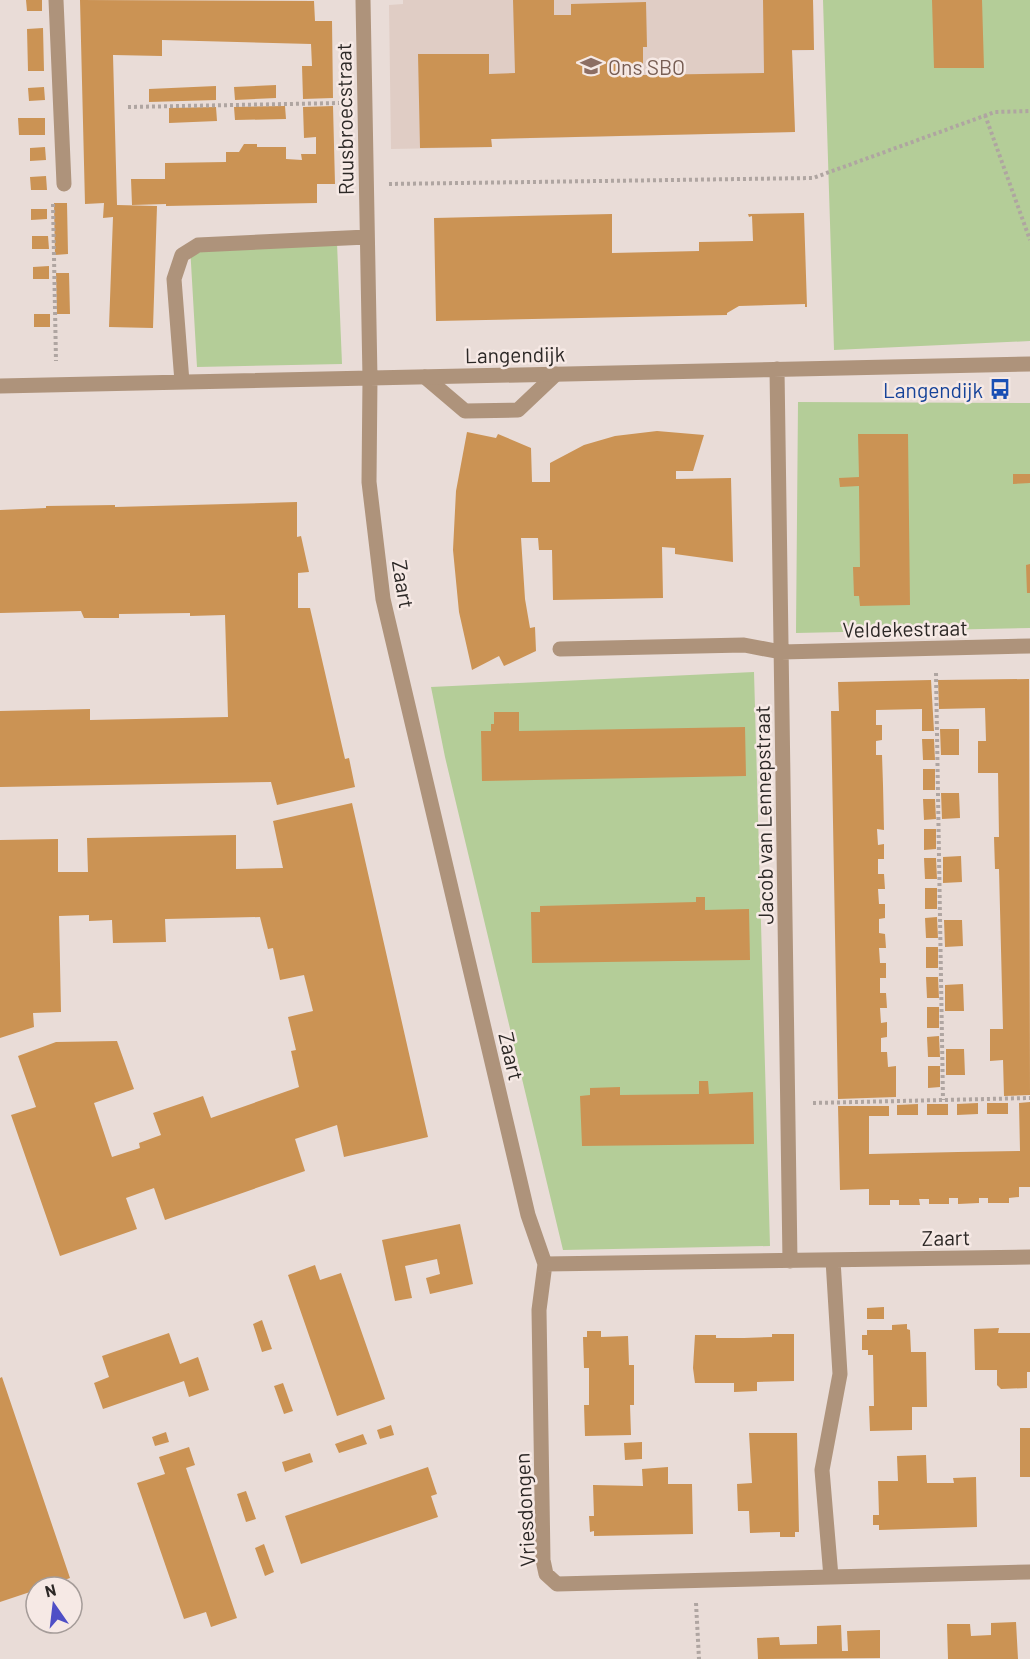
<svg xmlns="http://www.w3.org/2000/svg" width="1030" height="1659" viewBox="0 0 1030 1659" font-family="Barlow,sans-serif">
	<rect width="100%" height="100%" fill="#e9dcd7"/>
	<path fill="#e0cdc5" d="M 403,0 L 813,0 L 814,50 L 792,51 L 795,132 L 492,139 L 492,147 L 391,149 L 389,5 L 403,4 Z"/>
	<path fill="#b4cd98" d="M 823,0 L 1030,0 L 1030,341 L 834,350 Z
		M 337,243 L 342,364 L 197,367 L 190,246 Z
		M 798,402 L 1030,403 L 1030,628 L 796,633 Z
		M 754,672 L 770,1246 L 563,1250 L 445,757 L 431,687 Z"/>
	<path fill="#cb9354" d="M 26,0 L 42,0 L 42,11 L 27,11 Z
		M 80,0 L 314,1 L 315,21 L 332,21 L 333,98 L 303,99 L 302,66 L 312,66 L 311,44 L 162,40 L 162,56 L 113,55 L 117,205 L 157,206 L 153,328 L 109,327 L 113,217 L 103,218 L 104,203 L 85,204 Z
		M 513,0 L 554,0 L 554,15 L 571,15 L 571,4 L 646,2 L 647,47 L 643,47 L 643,75 L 764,73 L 763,0 L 813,0 L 814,50 L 792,50 L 795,132 L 491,139 L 492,147 L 420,148 L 418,54 L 489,54 L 489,74 L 515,73 Z
		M 932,0 L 982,0 L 984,68 L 934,68 Z
		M 43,28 L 44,71 L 28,71 L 27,29 Z
		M 276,85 L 276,98 L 235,100 L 234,87 Z
		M 216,86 L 216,100 L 149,102 L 149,89 Z
		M 44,87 L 45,100 L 29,101 L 28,88 Z
		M 285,106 L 286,119 L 235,120 L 234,107 Z
		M 333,106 L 335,184 L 317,184 L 317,203 L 166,206 L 166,204 L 132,205 L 131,179 L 165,179 L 165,163 L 226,162 L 226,152 L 239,152 L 244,144 L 257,144 L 257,147 L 286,147 L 286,159 L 302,160 L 301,154 L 316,154 L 316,137 L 304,138 L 303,107 Z
		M 216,107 L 217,121 L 169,123 L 169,108 Z
		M 18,118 L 45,118 L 45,135 L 19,135 Z
		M 45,147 L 46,160 L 30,161 L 30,148 Z
		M 46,176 L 47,190 L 31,190 L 30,177 Z
		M 54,203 L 67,203 L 68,254 L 55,255 Z
		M 31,209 L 47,209 L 47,219 L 31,220 Z
		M 804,213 L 807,307 L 805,307 L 805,304 L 739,306 L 727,313 L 727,315 L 436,321 L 434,218 L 612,214 L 612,253 L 699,251 L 699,242 L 753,241 L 752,216 L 749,217 L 748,214 Z
		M 32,236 L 48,236 L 49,249 L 32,249 Z
		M 49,266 L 49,279 L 33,279 L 33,267 Z
		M 56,273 L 69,273 L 70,314 L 57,314 Z
		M 34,314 L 50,314 L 50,327 L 34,327 Z
		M 657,431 L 704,435 L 693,471 L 676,471 L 676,479 L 731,478 L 733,562 L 675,554 L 675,548 L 662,547 L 663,598 L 553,600 L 552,550 L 539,550 L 538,538 L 521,538 L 525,599 L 530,628 L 535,627 L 536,651 L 504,666 L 499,656 L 472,670 L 459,612 L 453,550 L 456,491 L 467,432 L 496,438 L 498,434 L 531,448 L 532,482 L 550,482 L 550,463 L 584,445 L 615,436 Z
		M 858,434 L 908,434 L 910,605 L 860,606 L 859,596 L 854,596 L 853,567 L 860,567 L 859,486 L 840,487 L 839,478 L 859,477 Z
		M 1013,474 L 1030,474 L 1030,483 L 1013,484 Z
		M 297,502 L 297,537 L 301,536 L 309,572 L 298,573 L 298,608 L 310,608 L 345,759 L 349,758 L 355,787 L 277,805 L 271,782 L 0,787 L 0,711 L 90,709 L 90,720 L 228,717 L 225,615 L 190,616 L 190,613 L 119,614 L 119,618 L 84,618 L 81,611 L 0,613 L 0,510 L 46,508 L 46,506 L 115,505 L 115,507 Z
		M 1030,564 L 1030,593 L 1027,593 L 1026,565 Z
		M 1029,679 L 1030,1095 L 1004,1096 L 1003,1060 L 990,1061 L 990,1029 L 1003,1029 L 999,869 L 995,869 L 994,837 L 999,837 L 998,773 L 978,773 L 978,741 L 986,741 L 985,708 L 939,709 L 938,680 Z
		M 931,680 L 934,731 L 922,731 L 922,709 L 876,710 L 876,725 L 882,725 L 882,740 L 876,741 L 876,755 L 882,755 L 883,785 L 884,830 L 877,829 L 878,845 L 884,844 L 884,859 L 878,859 L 878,874 L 884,874 L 885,889 L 878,889 L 879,904 L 885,904 L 885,918 L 879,919 L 879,933 L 885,934 L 886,948 L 879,948 L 880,963 L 886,963 L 886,978 L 880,978 L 880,993 L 886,993 L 887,1008 L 880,1008 L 881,1023 L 887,1022 L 887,1037 L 881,1038 L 881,1052 L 887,1052 L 888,1067 L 896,1066 L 896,1097 L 838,1099 L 831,711 L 839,711 L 838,682 Z
		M 494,712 L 519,712 L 519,731 L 745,727 L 746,776 L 482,781 L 481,731 L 491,731 L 491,724 L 494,724 Z
		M 940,729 L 959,729 L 959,755 L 941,755 Z
		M 922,739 L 934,739 L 935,760 L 923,760 Z
		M 923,769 L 935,769 L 935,790 L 923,790 Z
		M 941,793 L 959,793 L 960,818 L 942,819 Z
		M 923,799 L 935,799 L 936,819 L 924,820 Z
		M 352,803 L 428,1137 L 344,1157 L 337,1125 L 295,1139 L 305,1171 L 165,1220 L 154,1188 L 126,1198 L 137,1229 L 60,1256 L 11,1115 L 36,1107 L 18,1056 L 56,1042 L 117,1041 L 134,1089 L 94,1103 L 112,1157 L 140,1148 L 139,1143 L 161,1135 L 153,1113 L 203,1096 L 211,1118 L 299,1087 L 291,1051 L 296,1050 L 288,1017 L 313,1011 L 304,975 L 280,980 L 273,948 L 268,949 L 260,917 L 165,919 L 166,942 L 113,943 L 112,920 L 89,921 L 89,915 L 59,916 L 61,1012 L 33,1013 L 34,1027 L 0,1038 L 0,840 L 58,839 L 58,872 L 88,872 L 87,838 L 236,835 L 236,869 L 283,868 L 273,821 Z
		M 924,829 L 936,829 L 936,849 L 924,850 Z
		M 961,856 L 962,882 L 943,883 L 943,857 Z
		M 924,858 L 936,858 L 937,879 L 925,879 Z
		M 925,888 L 937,888 L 937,909 L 925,909 Z
		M 696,897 L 705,897 L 705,910 L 749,909 L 750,960 L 532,963 L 531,912 L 540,912 L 540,906 L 696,902 Z
		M 937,917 L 938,938 L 926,938 L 925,918 Z
		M 944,920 L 962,920 L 963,946 L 945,947 Z
		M 926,947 L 938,947 L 938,968 L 926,968 Z
		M 926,977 L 938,977 L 939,998 L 927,998 Z
		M 963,984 L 964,1011 L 945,1011 L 945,985 Z
		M 927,1007 L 939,1007 L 939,1028 L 927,1028 Z
		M 939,1036 L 940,1057 L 928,1057 L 927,1037 Z
		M 946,1049 L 964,1049 L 965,1075 L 946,1075 Z
		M 928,1066 L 940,1066 L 940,1087 L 928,1088 Z
		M 699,1081 L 708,1081 L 709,1094 L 753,1092 L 754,1144 L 582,1146 L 580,1096 L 590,1095 L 590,1088 L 620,1087 L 620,1095 L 699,1094 Z
		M 1030,1102 L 1030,1187 L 1019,1187 L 1019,1197 L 1009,1198 L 1009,1203 L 988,1203 L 988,1198 L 979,1198 L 979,1203 L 958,1204 L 958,1198 L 949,1198 L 949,1204 L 929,1204 L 929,1199 L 919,1199 L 920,1205 L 899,1205 L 899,1200 L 890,1200 L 890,1205 L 869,1205 L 869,1189 L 840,1190 L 838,1106 L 889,1106 L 889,1116 L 869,1116 L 869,1154 L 958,1152 L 1020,1151 L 1019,1103 Z
		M 978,1103 L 978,1114 L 957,1115 L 957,1104 Z
		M 987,1103 L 1008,1103 L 1008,1114 L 987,1114 Z
		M 918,1104 L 918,1115 L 897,1115 L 897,1105 Z
		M 927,1104 L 948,1104 L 948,1115 L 927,1115 Z
		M 460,1224 L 473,1284 L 430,1294 L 426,1278 L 440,1274 L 437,1259 L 405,1266 L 412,1298 L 395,1301 L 382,1240 Z
		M 315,1265 L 320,1280 L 341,1273 L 385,1399 L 337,1416 L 288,1275 Z
		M 884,1307 L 884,1319 L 867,1319 L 867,1308 Z
		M 262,1320 L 272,1349 L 262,1352 L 253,1324 Z
		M 907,1324 L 907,1329 L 910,1330 L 911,1352 L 926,1352 L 927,1407 L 912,1407 L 912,1430 L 870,1431 L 869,1406 L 874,1406 L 873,1355 L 868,1355 L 868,1350 L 862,1350 L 862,1335 L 867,1335 L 867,1330 L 892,1330 L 892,1325 Z
		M 999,1328 L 998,1333 L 1030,1333 L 1030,1372 L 1027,1372 L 1027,1388 L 1001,1389 L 997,1385 L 997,1370 L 975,1370 L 974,1329 Z
		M 587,1331 L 601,1331 L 601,1337 L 628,1336 L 629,1365 L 634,1365 L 634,1405 L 630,1405 L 631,1435 L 585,1436 L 584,1405 L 589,1405 L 589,1368 L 584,1368 L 583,1337 L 587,1337 Z
		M 169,1333 L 180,1364 L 198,1357 L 209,1390 L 189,1397 L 184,1381 L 103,1409 L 94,1383 L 109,1377 L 102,1356 Z
		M 772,1334 L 794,1334 L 794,1381 L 757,1382 L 757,1391 L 734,1392 L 734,1383 L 695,1383 L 693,1368 L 695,1335 L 716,1335 L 716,1338 L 744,1338 L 772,1337 Z
		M 2,1377 L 70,1578 L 45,1587 L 36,1587 L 36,1590 L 0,1602 L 0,1378 Z
		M 283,1383 L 293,1411 L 284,1414 L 274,1386 Z
		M 391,1425 L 394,1435 L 380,1439 L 377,1430 Z
		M 1020,1428 L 1030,1428 L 1030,1477 L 1020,1477 Z
		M 166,1432 L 169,1442 L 155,1446 L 152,1437 Z
		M 749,1433 L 797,1433 L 799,1532 L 795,1532 L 795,1537 L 780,1537 L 780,1532 L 750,1533 L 749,1511 L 738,1511 L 737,1484 L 752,1483 Z
		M 363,1434 L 367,1444 L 339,1453 L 335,1444 Z
		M 642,1442 L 642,1459 L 625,1460 L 624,1443 Z
		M 189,1447 L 195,1465 L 186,1468 L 237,1618 L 211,1627 L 206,1612 L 184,1619 L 137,1483 L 165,1474 L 159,1457 Z
		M 310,1453 L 313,1462 L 285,1472 L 282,1462 Z
		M 926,1455 L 927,1483 L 954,1483 L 953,1478 L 976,1477 L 977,1527 L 879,1530 L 879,1525 L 873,1525 L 873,1515 L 879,1515 L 878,1481 L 898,1481 L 897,1456 Z
		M 428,1467 L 437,1494 L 431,1496 L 438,1517 L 301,1564 L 285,1516 Z
		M 668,1467 L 668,1484 L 692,1484 L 693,1534 L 594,1536 L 594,1531 L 590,1532 L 589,1516 L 594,1516 L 593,1485 L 643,1486 L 642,1469 Z
		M 246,1491 L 256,1519 L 246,1522 L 237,1494 Z
		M 264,1544 L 274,1572 L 265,1576 L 255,1548 Z
		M 1016,1622 L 1018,1659 L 948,1659 L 947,1624 L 970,1624 L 971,1636 L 991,1635 L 991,1623 Z
		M 841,1625 L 842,1651 L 848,1651 L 847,1631 L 880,1630 L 880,1658 L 758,1659 L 757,1638 L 779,1637 L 780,1645 L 817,1644 L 817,1626 Z"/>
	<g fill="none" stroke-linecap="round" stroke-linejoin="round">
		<path stroke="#afa5a1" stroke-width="4" stroke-dasharray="3 3" stroke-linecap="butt" d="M 128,107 L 340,103
			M 985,115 L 1030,240
			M 389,184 L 813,178 L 995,112 L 1030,111
			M 53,204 L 56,361
			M 936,673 L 943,1100
			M 813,1103 L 1030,1098
			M 696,1603 L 699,1659"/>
		<path stroke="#ae937b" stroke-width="15" d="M 425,377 L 465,411 L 518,410 L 556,374"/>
		<path stroke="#ae937b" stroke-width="15" d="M 56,0 L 64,184
			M 363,0 L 370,378 L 369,482 L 383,599 L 528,1215 L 545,1264 L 1030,1257
			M 777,369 L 790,1261
			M 182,382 L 174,279 L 182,255 L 198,245 L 367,237
			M 0,386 L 1030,364
			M 560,649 L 744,645 L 781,652 L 1030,646
			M 545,1264 L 539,1310 L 543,1560 L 546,1574 L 557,1584 L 1030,1572
			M 831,1577 L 822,1470 L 840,1374 L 833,1260"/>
	</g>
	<defs>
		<symbol id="school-bare" viewBox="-9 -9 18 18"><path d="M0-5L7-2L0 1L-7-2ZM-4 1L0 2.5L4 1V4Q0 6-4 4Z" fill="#8d6e63" stroke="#f6e9e5" stroke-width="2.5" paint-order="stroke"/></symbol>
		<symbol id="bus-bare" viewBox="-9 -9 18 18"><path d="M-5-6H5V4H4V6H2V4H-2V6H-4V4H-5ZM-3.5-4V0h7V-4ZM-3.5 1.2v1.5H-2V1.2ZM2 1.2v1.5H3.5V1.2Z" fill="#1a4fb4" stroke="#f6e9e5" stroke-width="2.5" paint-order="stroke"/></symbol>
	</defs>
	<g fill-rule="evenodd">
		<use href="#school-bare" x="576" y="51" width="30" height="30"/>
		<use href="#bus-bare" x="985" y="374" width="30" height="30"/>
	</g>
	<g text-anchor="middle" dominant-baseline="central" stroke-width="5" stroke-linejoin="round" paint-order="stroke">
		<g font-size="21" fill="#785e54" stroke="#f6e9e5" text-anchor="start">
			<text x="608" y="66">Ons SBO</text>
		</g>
		<g font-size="21" fill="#2c2826" stroke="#f6e9e5">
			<text transform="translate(344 119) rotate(-91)">Ruusbroecstraat</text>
			<text transform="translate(515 354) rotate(-1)">Langendijk</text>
			<text transform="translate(404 584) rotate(81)">Zaart</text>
			<text transform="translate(905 628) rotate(-1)">Veldekestraat</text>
			<text transform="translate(763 815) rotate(-91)">Jacob van Lennepstraat</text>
			<text transform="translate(512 1056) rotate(77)">Zaart</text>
			<text transform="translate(946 1237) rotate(-1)">Zaart</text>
			<text transform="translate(524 1510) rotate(-93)">Vriesdongen</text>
		</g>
		<g font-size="21" fill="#164399" stroke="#f6e9e5" text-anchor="end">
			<text x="983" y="389">Langendijk</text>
		</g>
	</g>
	<g transform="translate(54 1605) rotate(346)"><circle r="28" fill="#f6e9e5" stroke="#a59c99" stroke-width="1.5"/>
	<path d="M0-4.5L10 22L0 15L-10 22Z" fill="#4f4fc6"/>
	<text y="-9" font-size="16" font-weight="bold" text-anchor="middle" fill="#2c2826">N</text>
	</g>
</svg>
